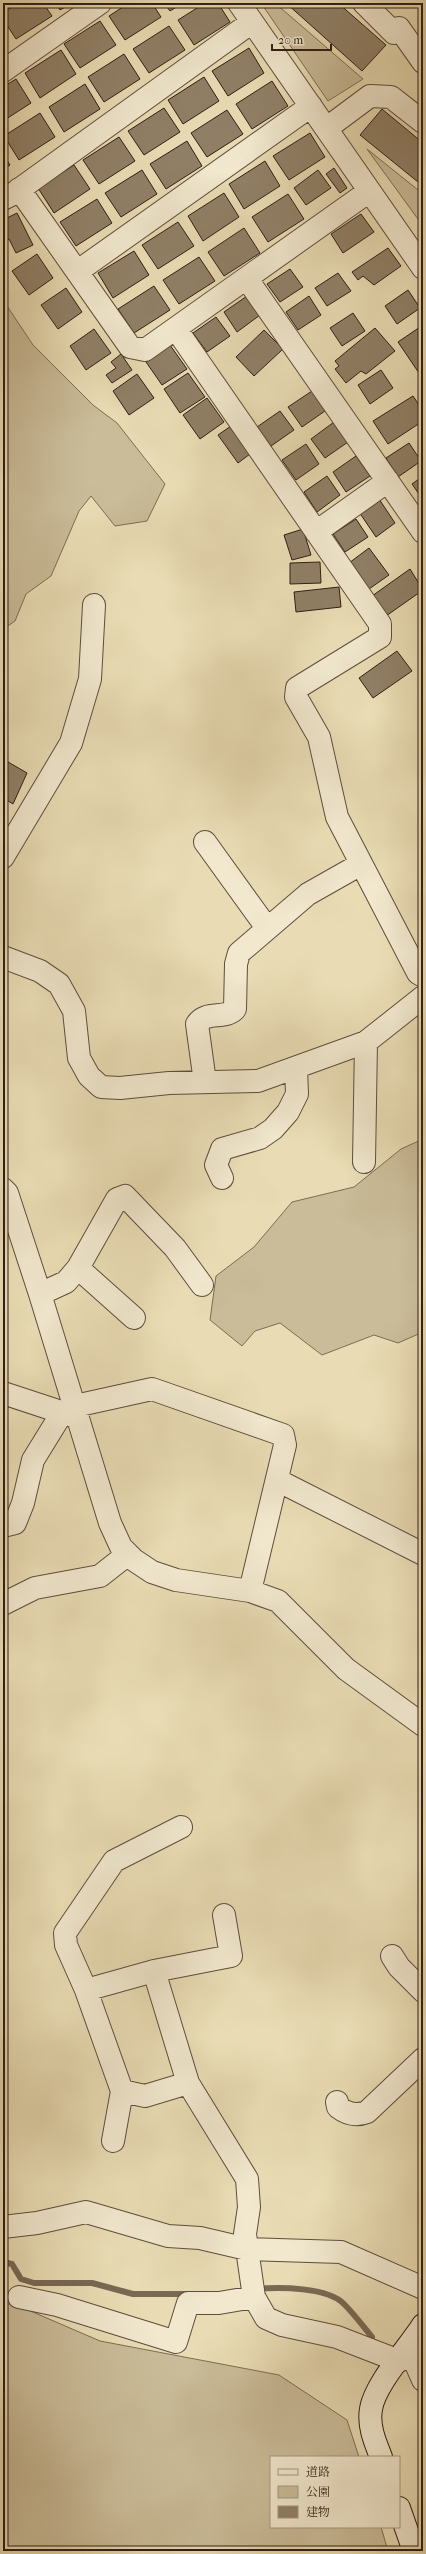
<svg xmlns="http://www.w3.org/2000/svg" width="426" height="2554" viewBox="0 0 426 2554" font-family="'IM FELL French Canon','Noto Serif JP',serif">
	<rect width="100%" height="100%" fill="#e9dcb4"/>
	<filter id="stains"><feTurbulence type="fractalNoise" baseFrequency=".005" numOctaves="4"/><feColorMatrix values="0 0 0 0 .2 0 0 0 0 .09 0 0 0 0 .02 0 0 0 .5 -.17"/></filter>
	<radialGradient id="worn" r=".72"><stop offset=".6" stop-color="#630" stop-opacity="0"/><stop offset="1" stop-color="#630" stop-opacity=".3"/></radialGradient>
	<path fill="#cabc99" stroke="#7d6c56" d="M 261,3 L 275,3 L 363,79 L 328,101 Z
		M 367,149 L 423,194 L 423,226 Z
		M 3,300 L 33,345 L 93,405 L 117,423 L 165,484 L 147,521 L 115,526 L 91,496 L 79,511 L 51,576 L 26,594 L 15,621 L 3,629 Z
		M 423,1139 L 423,1332 L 398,1343 L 374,1335 L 322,1355 L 280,1323 L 255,1331 L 242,1346 L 210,1320 L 216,1276 L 254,1247 L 292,1202 L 354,1187 L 401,1149 Z
		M 12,2303 L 100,2341 L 279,2375 L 347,2420 L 359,2457 L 271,2457 L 271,2527 L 381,2527 L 388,2551 L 3,2551 L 3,2306 Z"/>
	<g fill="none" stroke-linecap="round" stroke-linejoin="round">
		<path stroke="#796954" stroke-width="6" d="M 3,2262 L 12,2264 L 21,2279 L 34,2283 L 92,2283 L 133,2294 L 188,2294
			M 257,2289 C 279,2287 328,2287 344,2304 C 354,2314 363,2326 372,2337"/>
	</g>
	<path fill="#908067" stroke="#301d14" d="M 18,3 L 43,3 L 52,16 L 16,39 L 3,19 L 3,13 Z
		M 56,3 L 72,3 L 60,10 Z
		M 129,3 L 152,3 L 161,17 L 125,40 L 109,16 Z
		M 164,3 L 183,3 L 170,11 Z
		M 205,3 L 218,3 L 230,22 L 194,45 L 178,20 Z
		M 286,3 L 338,3 L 386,45 L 362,71 Z
		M 100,21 L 116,45 L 80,68 L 64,44 Z
		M 169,26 L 185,50 L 149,73 L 133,49 Z
		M 3,38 L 7,45 L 3,47 Z
		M 249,48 L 264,73 L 228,96 L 212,71 Z
		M 61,50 L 76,74 L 40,98 L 25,73 Z
		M 124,54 L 140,79 L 104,102 L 88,77 Z
		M 204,77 L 219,101 L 183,124 L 168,100 Z
		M 16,79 L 31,103 L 3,121 L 3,87 Z
		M 272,81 L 288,106 L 252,129 L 236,104 Z
		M 85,84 L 100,109 L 64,132 L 49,107 Z
		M 164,108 L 180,132 L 144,155 L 128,131 Z
		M 382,109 L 423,143 L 423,186 L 360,135 Z
		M 227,110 L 243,134 L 207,157 L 191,133 Z
		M 40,113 L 55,137 L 19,160 L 4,136 Z
		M 310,133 L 325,157 L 289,180 L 273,156 Z
		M 119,137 L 135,161 L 99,184 L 83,160 Z
		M 187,141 L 202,166 L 166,189 L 150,164 Z
		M 3,154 L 10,165 L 3,170 Z
		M 265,161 L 280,186 L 244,209 L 229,184 Z
		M 74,165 L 90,189 L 54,213 L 38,188 Z
		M 334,168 L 347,188 L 340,193 L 326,174 Z
		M 142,170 L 157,194 L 121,217 L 105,193 Z
		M 318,170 L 331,188 L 306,205 L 294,188 Z
		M 224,193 L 239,217 L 203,241 L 188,216 Z
		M 288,194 L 304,219 L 268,242 L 252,217 Z
		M 97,199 L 112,223 L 76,246 L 60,222 Z
		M 17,213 L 33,245 L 16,253 L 9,239 L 3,242 L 3,220 Z
		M 361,214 L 374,232 L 343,253 L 331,234 Z
		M 178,222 L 194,246 L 158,269 L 142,245 Z
		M 244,228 L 260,253 L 224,276 L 208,252 Z
		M 388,248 L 401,266 L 374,285 L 363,276 L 358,280 L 352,272 Z
		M 134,251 L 149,275 L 113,298 L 98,273 Z
		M 37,254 L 53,278 L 29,295 L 12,271 Z
		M 199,257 L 215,281 L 179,304 L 163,280 Z
		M 290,269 L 303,287 L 280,302 L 267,284 Z
		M 338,273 L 351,291 L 327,306 L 315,288 Z
		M 154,286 L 170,310 L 134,333 L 118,309 Z
		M 66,288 L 82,312 L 58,329 L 41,305 Z
		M 408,290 L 420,308 L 397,324 L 385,306 Z
		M 247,296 L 260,315 L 237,332 L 224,312 Z
		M 309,296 L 321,315 L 298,330 L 286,312 Z
		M 353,313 L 365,331 L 342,346 L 330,328 Z
		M 216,317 L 230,336 L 207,352 L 193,333 Z
		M 423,325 L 422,355 L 423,379 L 398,342 Z
		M 375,328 L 395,351 L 366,374 L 361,371 L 346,383 L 335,369 L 339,366 L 335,361 Z
		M 94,329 L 111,353 L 86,370 L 70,346 Z
		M 264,330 L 283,349 L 254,376 L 236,357 Z
		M 170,345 L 187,369 L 162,385 L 146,362 Z
		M 121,354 L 132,370 L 112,383 L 106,375 L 116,368 L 111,362 Z
		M 381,370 L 393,388 L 370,404 L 358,385 Z
		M 188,373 L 205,397 L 180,413 L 164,389 Z
		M 137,374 L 154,398 L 129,415 L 113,391 Z
		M 312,391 L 325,411 L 302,427 L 288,407 Z
		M 413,396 L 423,411 L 423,421 L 388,444 L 373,421 Z
		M 207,398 L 224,422 L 200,439 L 183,415 Z
		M 280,411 L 294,430 L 271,446 L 257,427 Z
		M 334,422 L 348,442 L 325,458 L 311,439 Z
		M 231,426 L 250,454 L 238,463 L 218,435 Z
		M 423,439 L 423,450 L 418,442 Z
		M 409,443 L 421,461 L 398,477 L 386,458 Z
		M 306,444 L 319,464 L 296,480 L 282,460 Z
		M 356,456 L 370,476 L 346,492 L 333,472 Z
		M 327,476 L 340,495 L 317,512 L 304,492 Z
		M 423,476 L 423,500 L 412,484 Z
		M 379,499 L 395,523 L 376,537 L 359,512 Z
		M 356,519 L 368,537 L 345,552 L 333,534 Z
		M 303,529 L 311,555 L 292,560 L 284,535 Z
		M 369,548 L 389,575 L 369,589 L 349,563 Z
		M 320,562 L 321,583 L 290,584 L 290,563 Z
		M 410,569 L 423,590 L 386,616 L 372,596 Z
		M 339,587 L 341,607 L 296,612 L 294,592 Z
		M 397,651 L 412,671 L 373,698 L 359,678 Z
		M 3,759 L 27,773 L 13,804 L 3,798 Z"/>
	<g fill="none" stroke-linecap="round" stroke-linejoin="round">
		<defs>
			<path id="street" d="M 239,3 L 423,268
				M 364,3 L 394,33 L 399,28 L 423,62
				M 3,71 L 100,3
				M 327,128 L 370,96 L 391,97 L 423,122
				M 19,189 L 130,347 L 145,350 L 368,192
				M 3,199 L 13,194 L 252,22
				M 78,271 L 311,106
				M 247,279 L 423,532
				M 176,329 L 380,624 L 380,637 L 297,688 L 296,697 L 319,737 L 337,817 L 418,973 L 423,976
				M 316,532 L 388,481
				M 205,842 L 267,928
				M 3,857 L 71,743 L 90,679 L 94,605
				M 3,957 L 40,971 L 59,984 L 74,1011 L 79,1058 L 89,1076 L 101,1087 L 120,1088 L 169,1083 L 258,1081 L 366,1042 L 423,997
				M 205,1082 L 197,1024 C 206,1010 225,1020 235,1009 L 236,964 L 239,953 L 308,894 L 361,864
				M 364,1162 L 366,1042
				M 222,1178 L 216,1165 L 222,1149 L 260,1138 L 273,1129 L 288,1112 L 297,1094 L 296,1068
				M 3,1189 L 7,1193 L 40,1294 L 110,1523 L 121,1547 L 134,1560 L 152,1572 L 176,1580 L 250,1591 L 278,1601 L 346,1669 L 423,1725
				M 78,1268 L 134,1318
				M 40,1294 L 66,1282 L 78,1268 L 117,1199 L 125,1196 L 175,1248 L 202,1285
				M 3,1393 L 76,1417
				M 75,1406 L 152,1389 L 283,1435 L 285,1445 L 250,1591
				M 277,1480 L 423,1554
				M 3,1526 L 15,1523 L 23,1503 L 33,1460 L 62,1413
				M 3,1604 L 35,1588 L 100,1576 L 128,1554
				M 181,1827 L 114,1861 L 65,1933 L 66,1945 L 86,1990 L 122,2091 L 145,2096 L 188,2083
				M 224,1915 L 231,1956 L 154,1971 L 188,2083 L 247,2179 L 249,2207 L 245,2234 L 247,2249 L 341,2252 L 423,2288
				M 392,1956 L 399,1967 L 423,1991
				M 86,1990 L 154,1971
				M 337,2102 L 338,2107 C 347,2114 357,2116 367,2112 L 423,2059
				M 113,2141 L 122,2091
				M 3,2227 L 37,2223 L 86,2212 L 168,2236 L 200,2238 L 247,2249 L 254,2297 L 266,2318 L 282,2325 L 337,2337 L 399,2361
				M 19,2297 L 57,2305 L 176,2342 L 188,2303 L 219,2303 L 254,2297
				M 409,2348 L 423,2380"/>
			<path id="secondary" d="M 381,2457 C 375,2442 368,2426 371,2409 C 375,2384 409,2347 423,2325
				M 399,2508 L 414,2551"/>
		</defs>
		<use href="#street" stroke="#5e4d3c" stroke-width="24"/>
		<use href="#secondary" stroke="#301d14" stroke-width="24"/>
		<use href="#street" stroke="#f1e8ce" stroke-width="22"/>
		<use href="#secondary" stroke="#f1e8ce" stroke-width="22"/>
	</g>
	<rect width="426" height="2554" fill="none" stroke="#e9dcb4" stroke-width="16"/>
	<rect x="4" y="4" width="418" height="2546" fill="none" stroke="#301d14" stroke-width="2"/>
	<rect x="8" y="8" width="410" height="2538" fill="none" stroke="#301d14"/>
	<rect x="270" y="2456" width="130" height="72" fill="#f1e8ce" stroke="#a49784"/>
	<rect x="278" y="2469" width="20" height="6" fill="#f1e8ce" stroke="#a49784"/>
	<text x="306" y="2476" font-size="12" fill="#301d14">道路</text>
	<rect x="278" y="2486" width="20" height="12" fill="#cabc99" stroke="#a49784"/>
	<text x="306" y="2496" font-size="12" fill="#301d14">公園</text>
	<rect x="278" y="2506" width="20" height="12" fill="#908067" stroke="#a49784"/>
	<text x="306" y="2516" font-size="12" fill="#301d14">建物</text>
	<path d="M272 44v6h59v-6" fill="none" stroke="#301d14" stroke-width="2"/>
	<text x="278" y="44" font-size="12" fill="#301d14" stroke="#f1e8ce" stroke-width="3" paint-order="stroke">20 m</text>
	<rect width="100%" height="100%" filter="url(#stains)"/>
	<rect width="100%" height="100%" fill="url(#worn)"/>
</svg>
